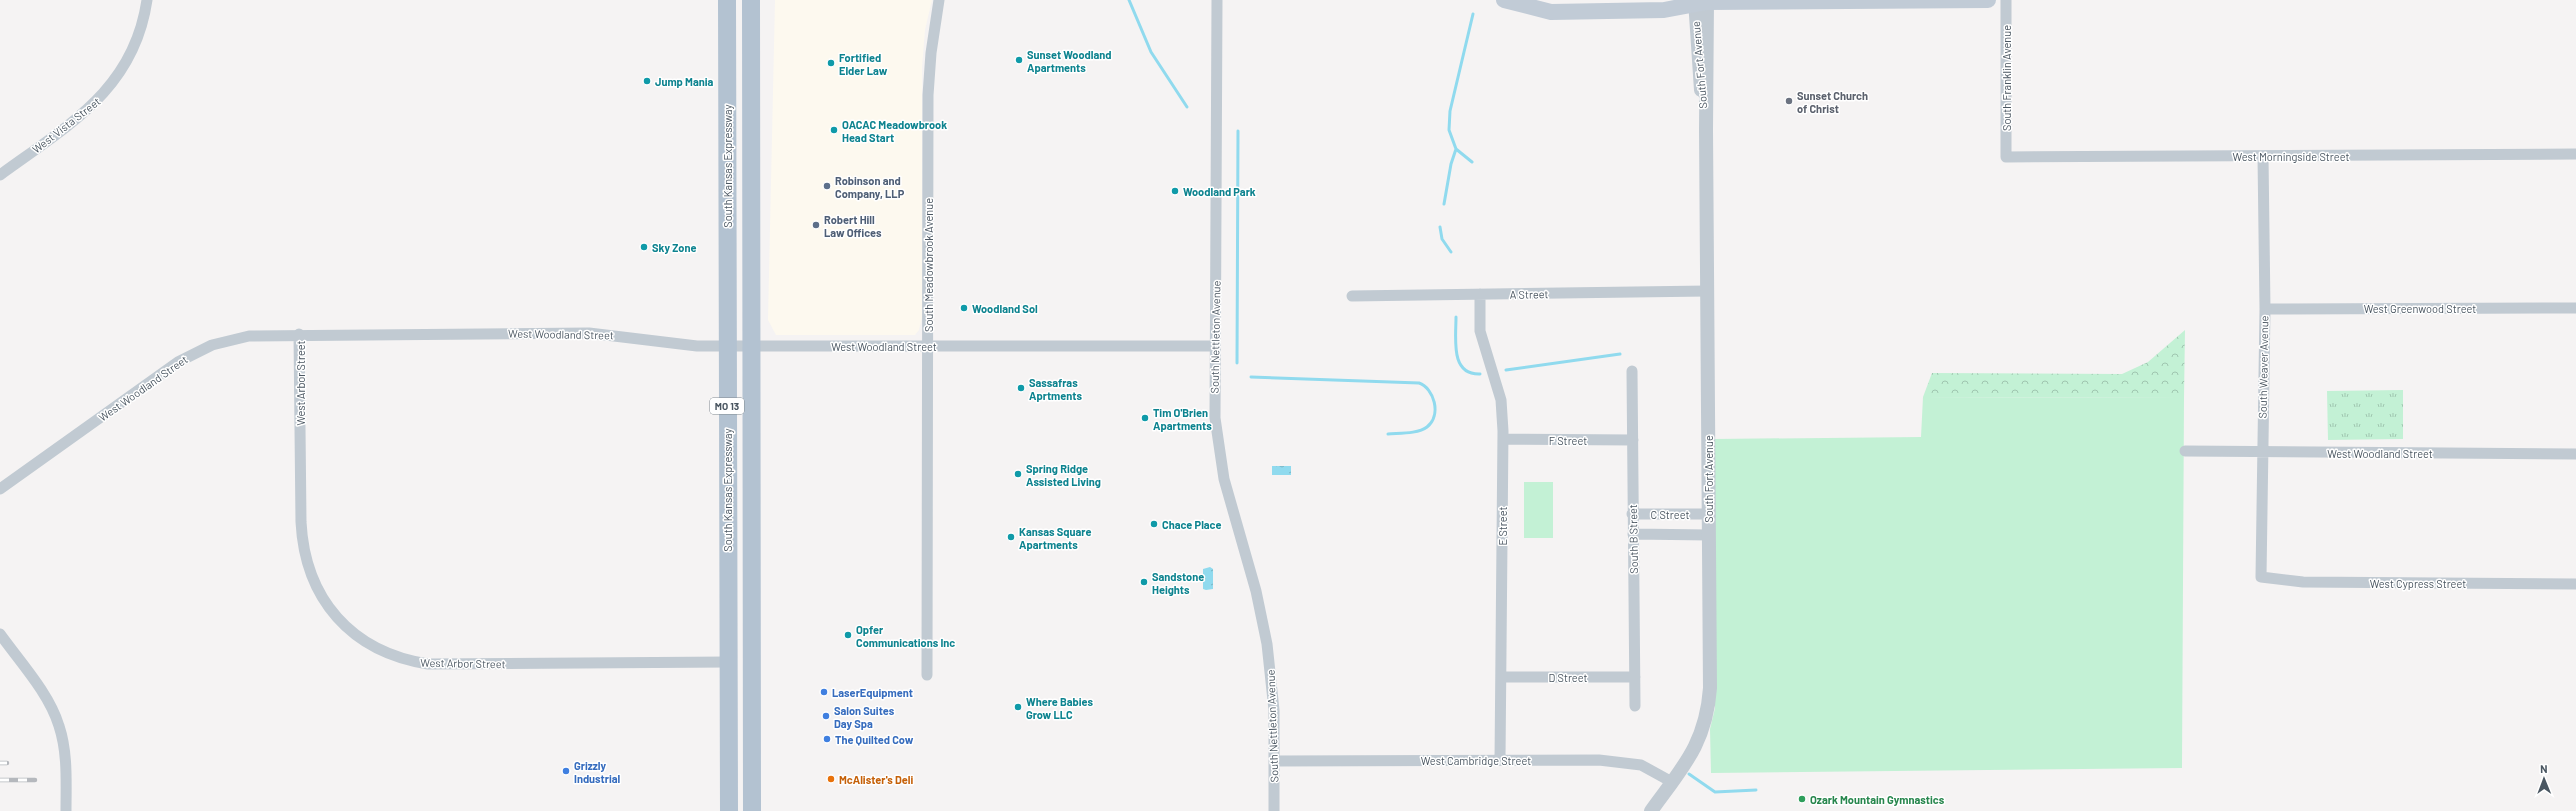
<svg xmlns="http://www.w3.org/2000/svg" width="2576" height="811" viewBox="0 0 2576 811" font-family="Barlow,sans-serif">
	<defs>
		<pattern id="forest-crowns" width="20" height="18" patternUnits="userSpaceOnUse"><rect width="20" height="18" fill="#c3f1d5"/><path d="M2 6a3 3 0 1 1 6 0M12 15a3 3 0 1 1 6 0" fill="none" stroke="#a0c6b0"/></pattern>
		<pattern id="park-tufts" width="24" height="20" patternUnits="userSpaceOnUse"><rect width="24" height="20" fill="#c3f1d5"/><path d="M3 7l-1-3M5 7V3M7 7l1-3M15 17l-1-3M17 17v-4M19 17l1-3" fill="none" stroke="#a0c6b0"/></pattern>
		<pattern id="water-ripples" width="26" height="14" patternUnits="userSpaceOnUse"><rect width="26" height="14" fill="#90daee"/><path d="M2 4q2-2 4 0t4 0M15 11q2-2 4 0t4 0" fill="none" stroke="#78b4c4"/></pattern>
	</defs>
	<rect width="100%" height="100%" fill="#f5f3f3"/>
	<path fill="#fdf9ef" d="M 775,0 L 932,0 L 925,30 L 922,67 L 922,317 L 919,330 L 915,335 L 776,335 L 768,320 Z"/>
	<path fill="#c3f1d5" d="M 1923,397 L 2184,398 L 2182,768 L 1711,773 L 1710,729 L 1715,708 L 1715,686 L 1714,439 L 1921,437 Z
		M 1524,482 L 1553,482 L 1553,538 L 1524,538 Z"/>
	<path fill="url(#forest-crowns)" d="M 2185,330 L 2184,398 L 1923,397 L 1932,373 L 2122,374 L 2148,362 Z"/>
	<path fill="url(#park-tufts)" d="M 2403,390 L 2403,439 L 2328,440 L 2327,391 Z"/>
	<path fill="url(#water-ripples)" d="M 1272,466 L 1291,466 L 1291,475 L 1272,475 Z
		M 1210,567 L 1213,569 L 1213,589 L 1206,590 L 1203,589 L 1203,569 Z"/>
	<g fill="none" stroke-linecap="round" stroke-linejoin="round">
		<path stroke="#90daee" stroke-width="3" d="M 1129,0 L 1151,52 L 1187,107
			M 1456,149 L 1472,162
			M 1444,204 L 1451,164 L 1456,149 L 1449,130 L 1450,111 L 1473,14
			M 1440,227 L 1442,239 L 1451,252
			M 1456,317 C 1456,339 1450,375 1480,374
			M 1237,363 L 1238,131
			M 1506,370 L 1620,354
			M 1251,377 L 1419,383 C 1434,388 1442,415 1427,427 C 1418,434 1399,433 1388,434
			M 1689,774 L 1715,792 L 1756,790"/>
		<path stroke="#c1cad2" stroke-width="11" d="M 1217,0 L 1215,418 L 1224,479 L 1256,591 L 1267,644 L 1274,710 L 1274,811
			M 2006,0 L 2006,157 L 2576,154
			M 2263,156 L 2265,309 L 2261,577 L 2303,582 L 2576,584
			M 0,175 C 67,126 134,90 147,0
			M 1480,294 L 1480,331 L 1501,400 L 1503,431 L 1500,760
			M 1352,296 L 1707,291
			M 2265,309 L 2576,308
			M 299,334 L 301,522 C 305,599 351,652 428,664 L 728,662
			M 1632,371 L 1635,706
			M 1503,439 L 1633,440
			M 2185,451 L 2576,454
			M 0,489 L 178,362 L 212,345 L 249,336 L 589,333 L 697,346 L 1215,346
			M 1632,514 L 1708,514
			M 1633,534 L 1709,535
			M 0,634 C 20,662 49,693 59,726 C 68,753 66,783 66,811
			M 927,675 L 928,95 L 931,53 L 939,0
			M 1501,677 L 1635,677
			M 1275,761 L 1599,760 L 1641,765 L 1672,782"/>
		<path stroke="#c1cad2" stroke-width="14" d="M 1695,0 L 1701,90
			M 1651,811 C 1682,768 1706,744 1710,688 L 1706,130 L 1707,0"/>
		<path stroke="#c1cbd6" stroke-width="16" d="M 1504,0 L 1551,12 L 1664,10 L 1707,2 L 1988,0"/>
		<path stroke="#b3c2d1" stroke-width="18" d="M 727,0 L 729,811
			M 751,0 L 752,811"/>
		<defs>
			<path id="rail" d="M 0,763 L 7,763
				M 0,780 L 35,780"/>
		</defs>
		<use href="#rail" stroke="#b5b8bd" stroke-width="4.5"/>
		<use href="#rail" stroke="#fff" stroke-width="3" stroke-dasharray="9" stroke-linecap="butt"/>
	</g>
	<g fill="#0f9aa8" stroke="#fff" stroke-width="1.5">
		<circle cx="1019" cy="60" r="4"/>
		<circle cx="831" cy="63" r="4"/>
		<circle cx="647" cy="81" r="4"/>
		<circle cx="834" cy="130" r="4"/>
		<circle cx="1175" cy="191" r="4"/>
		<circle cx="644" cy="247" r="4"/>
		<circle cx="964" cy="308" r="4"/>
		<circle cx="1021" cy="388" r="4"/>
		<circle cx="1145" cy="418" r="4"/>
		<circle cx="1018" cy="474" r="4"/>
		<circle cx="1154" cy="524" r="4"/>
		<circle cx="1011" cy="537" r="4"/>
		<circle cx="1144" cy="582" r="4"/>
		<circle cx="848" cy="635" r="4"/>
		<circle cx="1018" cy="707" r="4"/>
	</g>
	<circle fill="#6b7280" stroke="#fff" stroke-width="1.5" cx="1789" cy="101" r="4"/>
	<g fill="#5c6f8a" stroke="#fff" stroke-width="1.5">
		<circle cx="827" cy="186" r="4"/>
		<circle cx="816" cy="225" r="4"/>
	</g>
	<g fill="#3f7fe0" stroke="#fff" stroke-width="1.5">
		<circle cx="824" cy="692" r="4"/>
		<circle cx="826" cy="716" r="4"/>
		<circle cx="827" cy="739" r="4"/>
		<circle cx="566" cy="771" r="4"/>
	</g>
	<circle fill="#e8710a" stroke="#fff" stroke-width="1.5" cx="831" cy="779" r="4"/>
	<circle fill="#2e9e5b" stroke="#fff" stroke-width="1.5" cx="1802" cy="799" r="4"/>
	<g text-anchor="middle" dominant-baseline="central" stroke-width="3" stroke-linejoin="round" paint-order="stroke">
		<rect fill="#fff" stroke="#808990" stroke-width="1" x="710" y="398" width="34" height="16" rx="3"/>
		<g font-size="10" font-weight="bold" fill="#4a5661">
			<text x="727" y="406">MO 13</text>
		</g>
		<g font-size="11" font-weight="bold" fill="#0d838f" stroke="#fff" text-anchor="start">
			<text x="1027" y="54">Sunset Woodland<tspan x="1027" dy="13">Apartments</tspan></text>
			<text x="839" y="57">Fortified<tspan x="839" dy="13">Elder Law</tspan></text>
			<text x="655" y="81">Jump Mania</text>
			<text x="842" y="124">OACAC Meadowbrook<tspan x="842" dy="13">Head Start</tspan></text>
			<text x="1183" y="191">Woodland Park</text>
			<text x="652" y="247">Sky Zone</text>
			<text x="972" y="308">Woodland Sol</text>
			<text x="1029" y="382">Sassafras<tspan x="1029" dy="13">Aprtments</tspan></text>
			<text x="1153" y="412">Tim O'Brien<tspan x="1153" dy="13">Apartments</tspan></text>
			<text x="1026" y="468">Spring Ridge<tspan x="1026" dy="13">Assisted Living</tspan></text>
			<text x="1162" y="524">Chace Place</text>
			<text x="1019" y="531">Kansas Square<tspan x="1019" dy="13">Apartments</tspan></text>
			<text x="1152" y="576">Sandstone<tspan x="1152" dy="13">Heights</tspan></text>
			<text x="856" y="629">Opfer<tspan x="856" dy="13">Communications Inc</tspan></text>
			<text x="1026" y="701">Where Babies<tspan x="1026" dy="13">Grow LLC</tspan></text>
		</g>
		<g font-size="11" fill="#4a5661" stroke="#fff">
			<text transform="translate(1699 65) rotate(-95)">South Fort Avenue</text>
			<text transform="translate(2006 78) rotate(-90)">South Franklin Avenue</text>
			<text transform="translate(66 125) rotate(-38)">West Vista Street</text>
			<text x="2291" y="156">West Morningside Street</text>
			<text transform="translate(727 166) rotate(-90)">South Kansas Expressway</text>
			<text transform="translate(928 265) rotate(-90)">South Meadowbrook Avenue</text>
			<text transform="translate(1529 294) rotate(-1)">A Street</text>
			<text x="2420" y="308">West Greenwood Street</text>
			<text transform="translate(561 334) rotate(1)">West Woodland Street</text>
			<text transform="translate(1215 337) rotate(-89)">South Nettleton Avenue</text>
			<text x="884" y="346">West Woodland Street</text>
			<text transform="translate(2263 367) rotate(-89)">South Weaver Avenue</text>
			<text transform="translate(300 383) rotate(-90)">West Arbor Street</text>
			<text transform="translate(143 388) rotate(-35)">West Woodland Street</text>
			<text x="1568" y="440">F Street</text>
			<text x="2380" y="453">West Woodland Street</text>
			<text transform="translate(1708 479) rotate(-90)">South Fort Avenue</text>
			<text transform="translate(727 490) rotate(-90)">South Kansas Expressway</text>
			<text x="1670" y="514">C Street</text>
			<text transform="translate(1502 526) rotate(-90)">E Street</text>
			<text transform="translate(1633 539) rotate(-91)">South B Street</text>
			<text x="2418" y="583">West Cypress Street</text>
			<text transform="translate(463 663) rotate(1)">West Arbor Street</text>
			<text x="1568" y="677">D Street</text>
			<text transform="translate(1272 726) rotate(-92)">South Nettleton Avenue</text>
			<text x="1476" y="760">West Cambridge Street</text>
		</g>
		<g font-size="11" font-weight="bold" fill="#5b616d" stroke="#fff" text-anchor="start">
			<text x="1797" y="95">Sunset Church<tspan x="1797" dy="13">of Christ</tspan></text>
		</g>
		<g font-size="11" font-weight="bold" fill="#4e5e75" stroke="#fff" text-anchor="start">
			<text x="835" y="180">Robinson and<tspan x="835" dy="13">Company, LLP</tspan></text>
			<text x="824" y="219">Robert Hill<tspan x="824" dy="13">Law Offices</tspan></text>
		</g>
		<g font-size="11" font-weight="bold" fill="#366cbe" stroke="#fff" text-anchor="start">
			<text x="832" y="692">LaserEquipment</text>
			<text x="834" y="710">Salon Suites<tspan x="834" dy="13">Day Spa</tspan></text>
			<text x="835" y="739">The Quilted Cow</text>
			<text x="574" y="765">Grizzly<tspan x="574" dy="13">Industrial</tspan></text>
		</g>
		<g font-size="11" font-weight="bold" fill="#c56008" stroke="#fff" text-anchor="start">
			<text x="839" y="779">McAlister's Deli</text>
		</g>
		<g font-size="11" font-weight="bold" fill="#27864d" stroke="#fff" text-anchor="start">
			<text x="1810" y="799">Ozark Mountain Gymnastics</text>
		</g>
	</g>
	<g transform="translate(2544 779) rotate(359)" stroke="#ffffff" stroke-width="3" paint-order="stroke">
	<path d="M0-3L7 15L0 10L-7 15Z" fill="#4a5661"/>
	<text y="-6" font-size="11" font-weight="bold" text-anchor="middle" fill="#4a5661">N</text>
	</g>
</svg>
